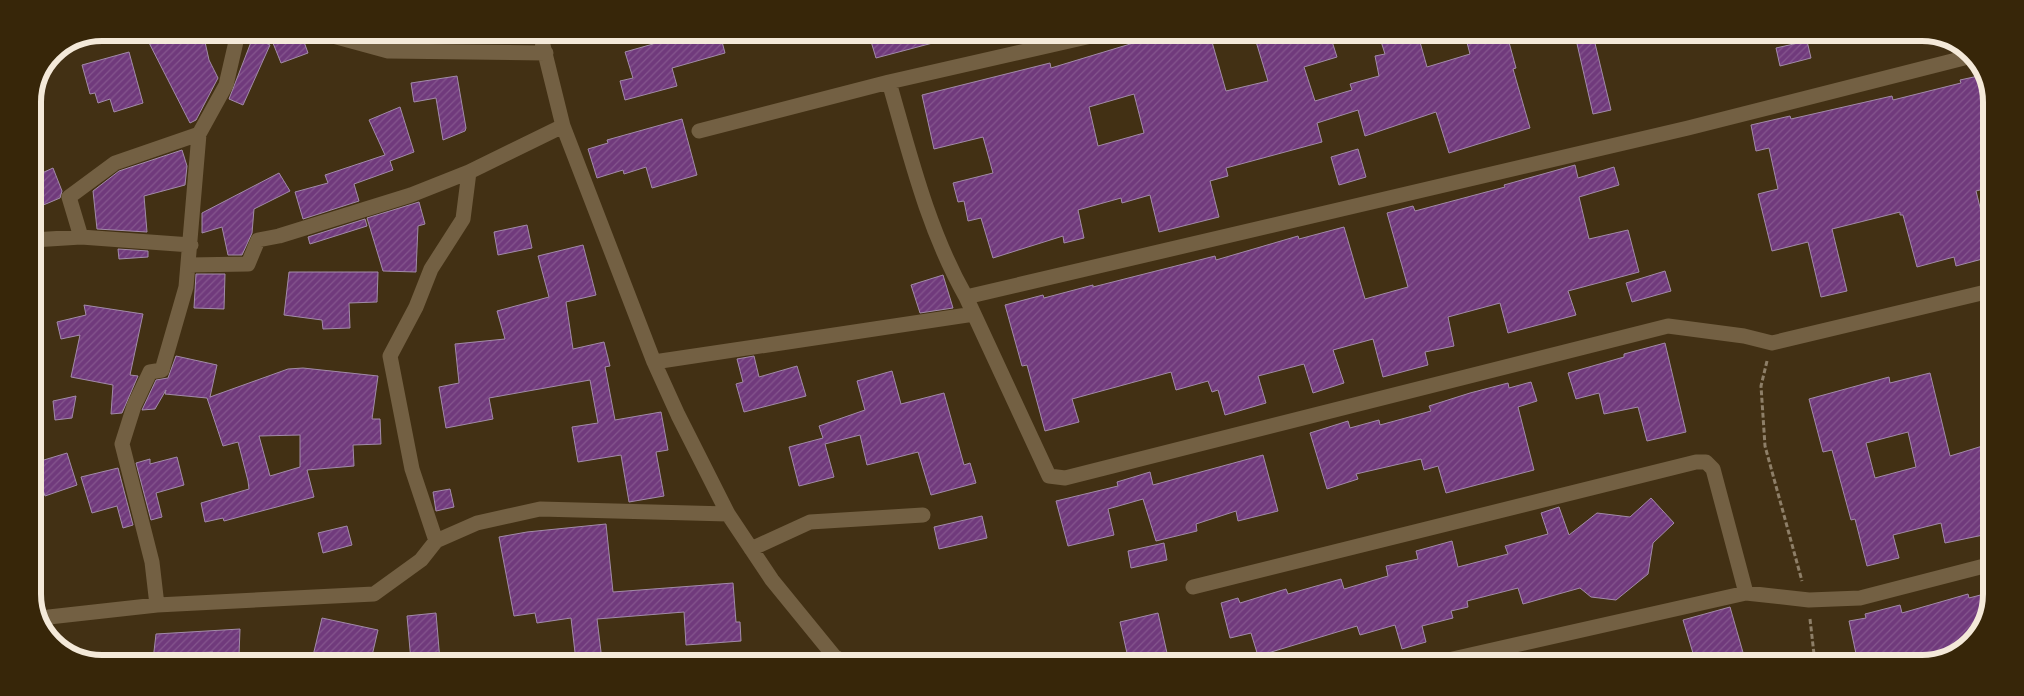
<svg xmlns="http://www.w3.org/2000/svg" width="2024" height="696" viewBox="0 0 2024 696" font-family="'Asap Condensed',sans-serif">
	<defs>
		<pattern id="building-hatch" width="6" height="6" patternUnits="userSpaceOnUse" patternTransform="scale(1.25)"><rect width="6" height="6" fill="#703a7c"/><path d="M-1 1l2-2M0 6l6-6M5 7l2-2" fill="none" stroke="#85568e"/></pattern>
	</defs>
	<rect width="100%" height="100%" fill="#423014"/>
	<path fill="url(#building-hatch)" stroke="#a28ba8" fill-rule="evenodd" d="M 144,33 L 203,33 L 209,60 L 218,78 L 196,120 L 190,123 Z
		M 269,33 L 280,33 L 303,39 L 308,53 L 281,63 Z
		M 649,34 L 720,34 L 725,53 L 672,68 L 677,86 L 625,100 L 620,81 L 633,78 L 625,52 L 653,44 Z
		M 883,34 L 943,34 L 944,40 L 876,58 L 870,38 Z
		M 1160,35 L 1210,35 L 1226,91 L 1268,81 L 1254,35 L 1330,35 L 1337,57 L 1304,67 L 1315,101 L 1352,90 L 1350,84 L 1379,76 L 1375,56 L 1385,54 L 1379,35 L 1418,35 L 1427,67 L 1470,54 L 1465,35 L 1507,35 L 1516,68 L 1513,69 L 1530,128 L 1449,153 L 1436,112 L 1365,136 L 1358,110 L 1317,123 L 1322,142 L 1226,168 L 1228,176 L 1210,181 L 1219,217 L 1159,232 L 1150,195 L 1122,203 L 1121,198 L 1078,210 L 1084,238 L 1064,243 L 1063,236 L 993,258 L 981,218 L 968,221 L 964,201 L 958,202 L 953,183 L 993,173 L 983,137 L 934,149 L 922,95 L 1050,63 L 1051,68 ZM 1134,94 L 1144,133 L 1098,146 L 1089,107 Z
		M 1575,35 L 1593,35 L 1611,110 L 1593,114 Z
		M 253,37 L 270,45 L 243,105 L 229,99 Z
		M 1807,41 L 1811,58 L 1780,66 L 1776,48 Z
		M 129,52 L 143,103 L 114,112 L 110,99 L 98,103 L 95,93 L 90,94 L 82,65 Z
		M 1983,75 L 1991,98 L 1991,187 L 1976,191 L 1990,248 L 1990,257 L 1956,266 L 1954,257 L 1917,267 L 1903,215 L 1900,215 L 1900,212 L 1832,229 L 1847,291 L 1821,297 L 1808,242 L 1772,251 L 1758,194 L 1778,189 L 1769,148 L 1756,151 L 1751,125 L 1790,116 L 1791,119 L 1892,96 L 1893,100 L 1961,83 L 1960,80 Z
		M 457,76 L 466,128 L 465,131 L 443,140 L 436,98 L 414,102 L 411,83 Z
		M 400,107 L 414,152 L 390,161 L 393,170 L 354,184 L 359,201 L 303,219 L 295,192 L 328,183 L 325,175 L 385,155 L 369,120 Z
		M 682,119 L 697,175 L 652,188 L 646,167 L 624,174 L 623,170 L 597,178 L 588,149 L 608,143 L 607,140 Z
		M 1358,149 L 1366,177 L 1339,185 L 1331,157 Z
		M 182,150 L 187,166 L 185,185 L 144,196 L 147,232 L 97,229 L 93,191 L 119,171 Z
		M 1575,165 L 1578,178 L 1614,167 L 1619,185 L 1579,197 L 1589,239 L 1628,230 L 1639,272 L 1568,291 L 1576,315 L 1508,333 L 1500,303 L 1448,317 L 1454,346 L 1425,352 L 1428,365 L 1383,377 L 1373,339 L 1333,350 L 1344,383 L 1313,393 L 1304,364 L 1258,376 L 1266,403 L 1225,415 L 1218,390 L 1212,392 L 1208,381 L 1176,390 L 1171,372 L 1072,399 L 1079,422 L 1045,431 L 1027,365 L 1022,366 L 1005,305 L 1043,295 L 1044,298 L 1093,285 L 1093,287 L 1215,256 L 1216,260 L 1298,236 L 1299,239 L 1344,227 L 1365,299 L 1408,287 L 1387,213 L 1413,206 L 1415,211 L 1505,187 L 1504,185 Z
		M 53,168 L 62,191 L 60,198 L 41,206 L 33,186 L 33,177 Z
		M 279,173 L 290,191 L 254,209 L 252,233 L 242,255 L 228,255 L 222,227 L 202,233 L 202,213 Z
		M 419,202 L 425,224 L 418,226 L 416,272 L 383,271 L 367,218 Z
		M 365,219 L 367,226 L 310,244 L 308,237 Z
		M 527,225 L 532,248 L 498,255 L 494,232 Z
		M 583,245 L 596,295 L 566,302 L 573,349 L 604,342 L 610,366 L 605,367 L 615,420 L 661,412 L 668,450 L 656,452 L 664,496 L 629,502 L 621,455 L 578,462 L 572,427 L 598,423 L 590,380 L 489,398 L 493,419 L 446,428 L 439,387 L 459,383 L 455,344 L 505,339 L 497,311 L 549,297 L 538,256 Z
		M 118,249 L 148,251 L 148,257 L 119,259 Z
		M 1665,271 L 1671,291 L 1632,302 L 1626,283 Z
		M 289,272 L 378,272 L 377,302 L 349,303 L 350,328 L 323,329 L 322,320 L 284,315 Z
		M 196,274 L 225,274 L 224,309 L 194,308 Z
		M 943,275 L 953,308 L 920,313 L 911,285 Z
		M 84,305 L 143,314 L 130,375 L 138,376 L 122,413 L 111,414 L 113,385 L 71,377 L 80,335 L 61,339 L 57,322 L 86,315 Z
		M 1665,343 L 1686,432 L 1647,441 L 1638,407 L 1604,414 L 1599,393 L 1576,399 L 1568,373 L 1624,357 L 1624,354 Z
		M 176,356 L 217,365 L 210,397 L 288,369 L 303,368 L 378,376 L 372,419 L 380,419 L 381,444 L 353,445 L 354,466 L 307,470 L 314,497 L 224,521 L 223,518 L 205,522 L 201,503 L 249,489 L 248,481 L 238,442 L 223,446 L 207,398 L 165,394 L 166,390 L 155,409 L 142,410 L 156,380 L 168,378 ZM 300,435 L 300,467 L 270,476 L 259,436 Z
		M 754,356 L 759,377 L 797,366 L 806,396 L 744,412 L 736,384 L 743,382 L 737,359 Z
		M 892,371 L 901,404 L 944,393 L 964,465 L 970,463 L 976,483 L 931,495 L 918,452 L 867,465 L 860,435 L 825,444 L 834,477 L 799,486 L 789,447 L 823,438 L 819,426 L 865,410 L 857,381 Z
		M 1930,373 L 1950,456 L 1989,444 L 1988,534 L 1945,543 L 1941,523 L 1893,535 L 1899,558 L 1867,566 L 1855,519 L 1851,520 L 1832,450 L 1823,452 L 1809,399 L 1889,377 L 1890,383 ZM 1908,432 L 1916,467 L 1875,478 L 1866,443 Z
		M 1531,382 L 1537,401 L 1518,407 L 1534,470 L 1446,493 L 1438,466 L 1424,470 L 1421,459 L 1356,474 L 1358,479 L 1327,489 L 1310,433 L 1348,421 L 1350,428 L 1379,420 L 1380,425 L 1431,411 L 1429,406 L 1470,393 L 1508,383 L 1509,388 Z
		M 76,396 L 72,418 L 55,420 L 53,401 Z
		M 67,453 L 77,485 L 45,496 L 34,463 Z
		M 1263,455 L 1278,511 L 1238,521 L 1236,511 L 1196,524 L 1197,531 L 1156,541 L 1143,499 L 1108,509 L 1114,535 L 1068,546 L 1056,501 L 1118,486 L 1117,482 L 1150,472 L 1153,485 Z
		M 177,457 L 184,485 L 156,493 L 162,517 L 151,520 L 136,463 L 150,459 L 150,464 Z
		M 118,468 L 133,525 L 123,528 L 117,506 L 92,513 L 81,477 Z
		M 450,489 L 454,507 L 436,511 L 433,492 Z
		M 1651,498 L 1674,523 L 1653,543 L 1648,574 L 1616,600 L 1591,597 L 1580,588 L 1523,604 L 1518,588 L 1467,601 L 1468,607 L 1451,611 L 1453,618 L 1422,626 L 1426,642 L 1402,649 L 1395,625 L 1360,635 L 1357,626 L 1258,656 L 1251,633 L 1230,638 L 1221,603 L 1238,598 L 1240,603 L 1286,589 L 1288,594 L 1341,579 L 1344,589 L 1388,576 L 1386,566 L 1418,559 L 1416,551 L 1452,541 L 1458,567 L 1508,554 L 1505,546 L 1548,534 L 1541,513 L 1559,507 L 1569,535 L 1597,513 L 1630,517 Z
		M 982,516 L 987,538 L 939,549 L 934,527 Z
		M 606,524 L 613,592 L 733,583 L 736,622 L 740,622 L 741,641 L 686,645 L 684,612 L 597,619 L 602,660 L 576,661 L 571,618 L 537,623 L 535,613 L 514,616 L 499,537 L 527,532 Z
		M 347,526 L 352,545 L 323,553 L 318,533 Z
		M 1164,543 L 1167,560 L 1131,568 L 1128,551 Z
		M 1988,593 L 1988,616 L 1964,649 L 1922,664 L 1858,663 L 1849,621 L 1866,618 L 1865,614 L 1900,605 L 1902,613 L 1968,594 L 1969,598 Z
		M 1730,607 L 1746,663 L 1696,663 L 1683,620 Z
		M 436,613 L 440,661 L 411,661 L 407,616 Z
		M 1158,613 L 1167,653 L 1129,662 L 1120,622 Z
		M 322,618 L 378,630 L 371,660 L 312,660 Z
		M 240,629 L 239,655 L 213,654 L 213,652 L 177,654 L 176,660 L 153,660 L 156,634 Z"/>
	<g fill="none" stroke-linecap="round" stroke-linejoin="round">
		<path stroke="#8e7f68" stroke-width="3" stroke-dasharray="5 2.5" stroke-linecap="butt" d="M 1767,361 L 1761,386 L 1765,446 L 1802,581
			M 1810,619 L 1815,663"/>
		<path stroke="#736043" stroke-width="15" d="M 322,33 L 388,51 L 546,53
			M 540,33 L 563,126 L 654,362 L 678,415 L 728,514 L 772,580 L 834,656 L 842,661
			M 889,82 C 910,155 928,230 966,297 L 1049,476 L 1065,478 L 1668,326 L 1744,336 L 1772,343 L 1990,291
			M 699,131 L 889,82 L 1100,34
			M 81,237 L 191,245
			M 33,240 L 81,237 L 69,197 L 115,163 L 199,134 L 226,85 L 238,33
			M 189,265 L 248,264 L 258,240 L 279,236 L 411,195 L 469,172 L 563,126
			M 966,297 L 1688,128 L 1972,56
			M 654,362 L 974,314
			M 436,541 L 412,469 L 390,356 L 416,307 L 431,269 L 463,219 L 469,172
			M 751,549 L 810,522 L 923,515
			M 1193,587 L 1696,462 L 1706,462 L 1713,469 L 1746,593
			M 157,605 L 152,562 L 122,444 L 134,406 L 150,372 L 162,370 L 186,287 L 199,134
			M 40,618 L 157,605 L 374,594 L 421,560 L 436,541 L 477,523 L 540,509 L 728,514
			M 1435,663 L 1746,593 L 1809,600 L 1860,598 L 1988,565"/>
	</g>
	<path d="M0 0H2024V696H0ZM102 41H1922A61 61 0 0 1 1983 102V594A61 61 0 0 1 1922 655H102A61 61 0 0 1 41 594V102A61 61 0 0 1 102 41Z" fill="#372609" fill-rule="evenodd"/>
	<path fill="none" stroke="#f4e9d9" stroke-width="6" d="M102 41H1922A61 61 0 0 1 1983 102V594A61 61 0 0 1 1922 655H102A61 61 0 0 1 41 594V102A61 61 0 0 1 102 41Z"/>
</svg>
